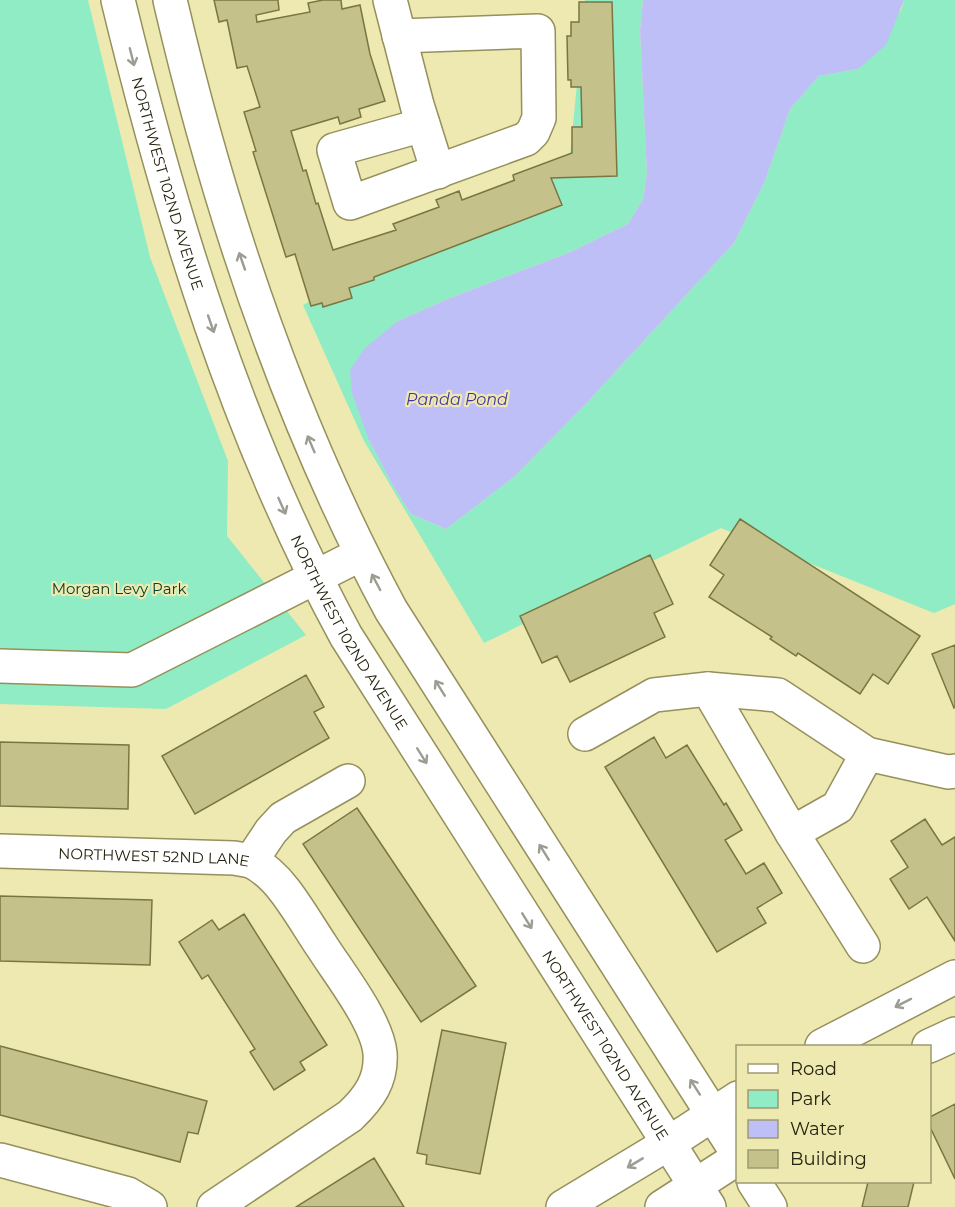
<svg xmlns="http://www.w3.org/2000/svg" width="955" height="1207" viewBox="0 0 955 1207" font-family="Montserrat,sans-serif">
	<rect width="100%" height="100%" fill="#ede9b1"/>
	<path fill="#90ecc4" d="M 0,0 L 88,0 L 150,257 L 228,461 L 227,536 L 306,635 L 166,709 L 0,704 Z
		M 585,0 L 643,0 L 640,30 L 647,174 L 643,199 L 628,224 L 568,253 L 450,298 L 398,321 L 369,440 L 392,484 L 411,514 L 446,529 L 514,477 L 581,409 L 734,243 L 765,181 L 790,109 L 819,76 L 858,69 L 901,10 L 904,0 L 955,0 L 955,604 L 934,613 L 721,528 L 484,643 L 364,441 L 303,305 L 569,167 Z"/>
	<path fill="#bfbff8" d="M 643,0 L 904,0 L 886,45 L 858,69 L 819,76 L 790,109 L 765,181 L 734,243 L 581,409 L 514,477 L 446,529 L 411,514 L 392,484 L 369,440 L 352,393 L 350,370 L 365,348 L 398,321 L 450,298 L 568,253 L 628,224 L 643,199 L 647,174 L 640,30 Z"/>
	<path fill="#c5c18b" stroke="#7a7642" stroke-width="1.5" d="M 214,0 L 278,0 L 279,10 L 256,15 L 257,22 L 310,12 L 308,3 L 323,0 L 341,0 L 342,9 L 360,5 L 370,54 L 385,101 L 359,109 L 361,117 L 340,124 L 338,117 L 291,131 L 303,171 L 306,170 L 316,204 L 318,203 L 333,250 L 396,230 L 393,224 L 439,207 L 436,200 L 459,191 L 462,200 L 515,180 L 514,180 L 513,175 L 572,153 L 572,127 L 582,127 L 581,87 L 571,87 L 571,80 L 568,80 L 567,36 L 571,36 L 571,22 L 579,22 L 579,2 L 612,2 L 617,176 L 551,178 L 562,205 L 374,277 L 374,280 L 349,288 L 352,298 L 323,307 L 322,303 L 311,306 L 295,254 L 286,257 L 253,152 L 256,151 L 244,112 L 260,107 L 247,66 L 237,68 L 227,20 L 219,22 Z
		M 740,519 L 920,636 L 888,684 L 873,674 L 860,694 L 798,653 L 796,656 L 770,639 L 772,637 L 709,597 L 724,575 L 710,565 Z
		M 650,555 L 673,604 L 654,613 L 665,637 L 570,682 L 557,656 L 542,663 L 520,616 Z
		M 955,645 L 955,707 L 954,708 L 932,654 Z
		M 306,675 L 324,707 L 314,712 L 329,738 L 195,814 L 162,756 Z
		M 654,737 L 666,758 L 687,745 L 724,805 L 726,803 L 742,830 L 725,840 L 746,874 L 764,863 L 782,893 L 757,908 L 766,923 L 717,952 L 605,767 Z
		M 0,742 L 129,745 L 128,809 L 0,806 Z
		M 357,808 L 476,986 L 421,1022 L 303,844 Z
		M 925,819 L 942,845 L 955,837 L 955,941 L 927,897 L 909,909 L 890,879 L 908,867 L 891,841 Z
		M 0,896 L 152,900 L 150,965 L 0,961 Z
		M 244,914 L 327,1045 L 300,1062 L 305,1070 L 274,1090 L 250,1052 L 255,1049 L 208,975 L 202,979 L 179,942 L 212,920 L 219,930 Z
		M 442,1030 L 506,1043 L 480,1174 L 426,1164 L 427,1155 L 417,1153 Z
		M 0,1046 L 207,1101 L 198,1134 L 188,1132 L 180,1162 L 0,1115 Z
		M 955,1104 L 955,1179 L 930,1127 L 930,1117 Z
		M 374,1158 L 404,1207 L 296,1207 Z
		M 868,1182 L 914,1182 L 908,1207 L 862,1207 Z"/>
	<g fill="none" stroke-linecap="round" stroke-linejoin="round">
		<defs>
			<g id="minor">
				<path id="s1" d="M 118,0 C 171,219 238,437 346,636 L 709,1207"/>
				<path d="M 170,0 C 219,211 288,419 391,610 L 738,1154"/>
				<path d="M 390,0 L 417,105 L 438,172"/>
				<path d="M 399,36 L 538,31 L 539,118 L 533,132 L 526,139 L 350,203 L 334,150 L 423,125"/>
				<path d="M 0,666 L 132,670 L 361,554"/>
				<path d="M 708,689 L 792,833 L 863,946"/>
				<path d="M 585,734 L 654,695 L 708,689 L 778,695 L 867,754 L 948,772 L 955,771"/>
				<path d="M 792,833 L 838,807 L 867,754"/>
				<path id="s2" d="M 0,851 L 234,858 L 251,861 L 271,831 L 283,818 L 348,781"/>
				<path d="M 822,1046 L 955,977"/>
				<path d="M 929,1046 L 955,1034"/>
				<path d="M 0,1160 L 128,1194 L 150,1207"/>
				<path d="M 754,1182 L 770,1207"/>
				<path d="M 214,1207 L 350,1116 C 369,1098 382,1080 380,1053 C 377,1021 338,972 321,945 C 309,927 298,908 285,891 C 276,879 265,868 251,861"/>
				<path d="M 563,1207 L 669,1143 L 738,1098"/>
				<path d="M 662,1207 L 738,1158"/>
			</g>
		</defs>
		<use href="#minor" stroke="#95905c" stroke-width="36"/>
		<use href="#minor" stroke="#fff" stroke-width="33"/>
	</g>
	<defs><path id="oneway-shaft" d="M-6 0H5M1.5-3L5.5 0L1.5 3" fill="none" stroke-width="1.6" stroke-linecap="round" stroke-linejoin="round" transform="scale(1.5)"/></defs>
	<g stroke="#9d9c93">
		<use href="#oneway-shaft" transform="translate(132 57) rotate(76)"/>
		<use href="#oneway-shaft" transform="translate(242 261) rotate(-109)"/>
		<use href="#oneway-shaft" transform="translate(211 324) rotate(71)"/>
		<use href="#oneway-shaft" transform="translate(311 444) rotate(-113)"/>
		<use href="#oneway-shaft" transform="translate(282 506) rotate(66)"/>
		<use href="#oneway-shaft" transform="translate(376 582) rotate(-118)"/>
		<use href="#oneway-shaft" transform="translate(440 688) rotate(-122)"/>
		<use href="#oneway-shaft" transform="translate(422 756) rotate(58)"/>
		<use href="#oneway-shaft" transform="translate(544 852) rotate(-122)"/>
		<use href="#oneway-shaft" transform="translate(527 921) rotate(58)"/>
		<use href="#oneway-shaft" transform="translate(903 1003) rotate(153)"/>
		<use href="#oneway-shaft" transform="translate(695 1087) rotate(-123)"/>
		<use href="#oneway-shaft" transform="translate(635 1163) rotate(149)"/>
	</g>
	<g text-anchor="middle" dominant-baseline="central" stroke-width="4.5" stroke-linejoin="round" paint-order="stroke">
		<g font-size="15" fill="#26240f" stroke="#ede9b1">
			<text stroke="none"><textPath href="#s1" startOffset="190">NORTHWEST 102ND AVENUE</textPath></text>
			<text stroke="none"><textPath href="#s1" startOffset="676">NORTHWEST 102ND AVENUE</textPath></text>
			<text stroke="none"><textPath href="#s2" startOffset="154">NORTHWEST 52ND LANE</textPath></text>
			<text stroke="none"><textPath href="#s1" startOffset="1162">NORTHWEST 102ND AVENUE</textPath></text>
		</g>
		<g font-size="15" fill="#09402d" stroke="#ede9b1">
			<text x="119" y="588">Morgan Levy Park</text>
		</g>
		<g font-size="16" font-style="italic" fill="#45349d" stroke="#ede9b1">
			<text x="457" y="399">Panda Pond</text>
		</g>
	</g>
	<rect x="736" y="1045" width="195" height="138" fill="#ede9b1" stroke="#9d9a70" stroke-width="1.5"/>
	<rect x="748" y="1064" width="30" height="9" fill="#ffffff" stroke="#9d9a70" stroke-width="1.5"/>
	<text x="790" y="1075" font-size="18" fill="#26240f">Road</text>
	<rect x="748" y="1090" width="30" height="18" fill="#90ecc4" stroke="#9d9a70" stroke-width="1.5"/>
	<text x="790" y="1105" font-size="18" fill="#26240f">Park</text>
	<rect x="748" y="1120" width="30" height="18" fill="#bfbff8" stroke="#9d9a70" stroke-width="1.5"/>
	<text x="790" y="1135" font-size="18" fill="#26240f">Water</text>
	<rect x="748" y="1150" width="30" height="18" fill="#c5c18b" stroke="#9d9a70" stroke-width="1.5"/>
	<text x="790" y="1165" font-size="18" fill="#26240f">Building</text>
</svg>
